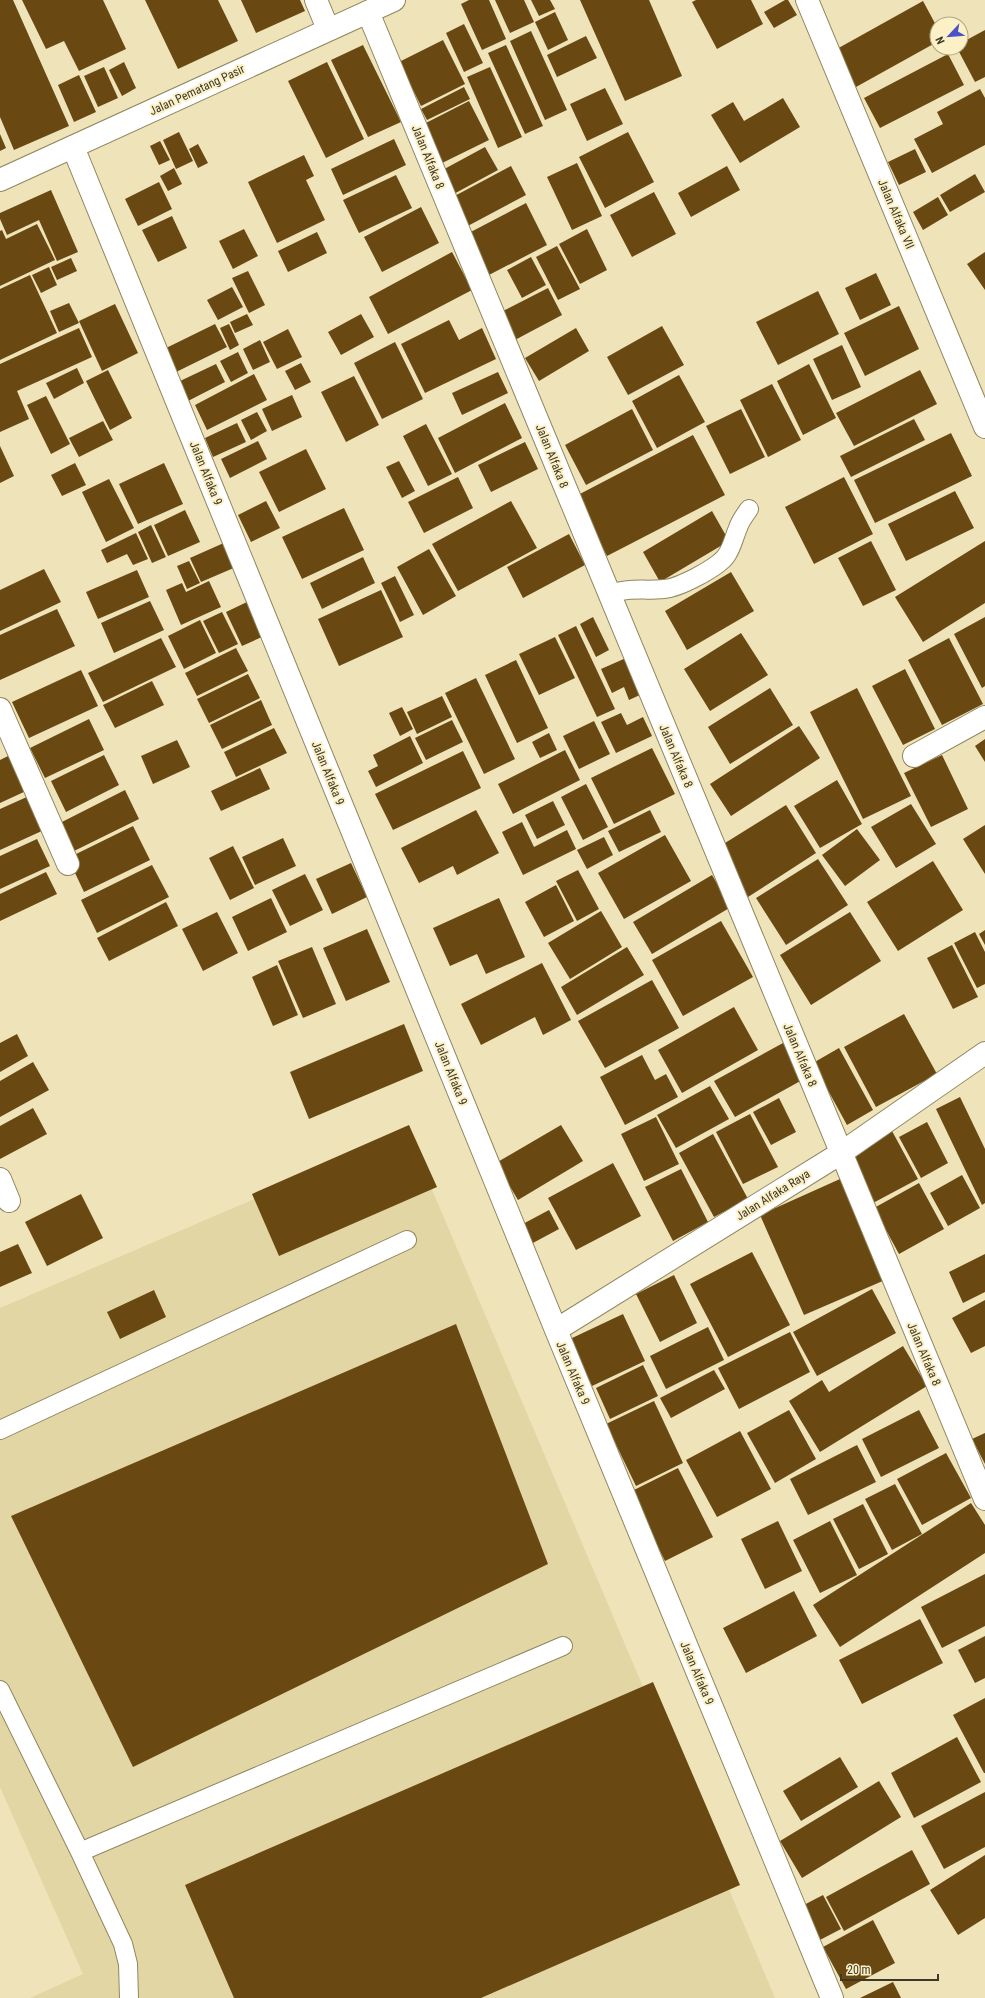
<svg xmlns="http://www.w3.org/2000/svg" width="985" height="1998" viewBox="0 0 985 1998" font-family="'Roboto Condensed',sans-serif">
	<rect width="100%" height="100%" fill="#eee3b9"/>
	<path fill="#e3d6a5" d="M 408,1133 L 775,1998 L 30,1998 L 83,1974 L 0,1787 L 0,1308 Z"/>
	<path fill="#694812" d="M 0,0 L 13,0 L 69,126 L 14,150 L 0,117 Z
		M 22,0 L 103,0 L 126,49 L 79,71 L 64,41 L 46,49 Z
		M 145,0 L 218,0 L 238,41 L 178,69 Z
		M 241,0 L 300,0 L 305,11 L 256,33 Z
		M 469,0 L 489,0 L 506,39 L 482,50 L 461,4 Z
		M 495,0 L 524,0 L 534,22 L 510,33 Z
		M 531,0 L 550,0 L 555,9 L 539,16 Z
		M 580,0 L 649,0 L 682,76 L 625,101 Z
		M 696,0 L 751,0 L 763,24 L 717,49 L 692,2 Z
		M 785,0 L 788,0 L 797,15 L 774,28 L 764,12 Z
		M 923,1 L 937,27 L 937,42 L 856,87 L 835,50 Z
		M 555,12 L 568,40 L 548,50 L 535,22 Z
		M 464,24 L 483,63 L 464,72 L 446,33 Z
		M 985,30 L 985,77 L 975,82 L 957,48 L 961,48 L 961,43 Z
		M 531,31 L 567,110 L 545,120 L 510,41 Z
		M 586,36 L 597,58 L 557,77 L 547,55 Z
		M 443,40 L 465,84 L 421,106 L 399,62 Z
		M 363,45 L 401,122 L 368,137 L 331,60 Z
		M 506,45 L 543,126 L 525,134 L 488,53 Z
		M 948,54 L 964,85 L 880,128 L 864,98 Z
		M 124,62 L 136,88 L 122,96 L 109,70 Z
		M 327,62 L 364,139 L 326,158 L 288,81 Z
		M 104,67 L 118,98 L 98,107 L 84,76 Z
		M 490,67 L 522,137 L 498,148 L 467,77 Z
		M 79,75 L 96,112 L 74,122 L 58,85 Z
		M 464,87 L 470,99 L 427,120 L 421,109 Z
		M 605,88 L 623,124 L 587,141 L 570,104 Z
		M 980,89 L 985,98 L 985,145 L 932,173 L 914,139 L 943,124 L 937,112 Z
		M 783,98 L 800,127 L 740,163 L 711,115 L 733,102 L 744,121 Z
		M 469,101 L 489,140 L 438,165 L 418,127 Z
		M 179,132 L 193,161 L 176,169 L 163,140 Z
		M 628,132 L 654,182 L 605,208 L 579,157 Z
		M 0,134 L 6,148 L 0,151 Z
		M 394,139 L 406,165 L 343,195 L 331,169 Z
		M 160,141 L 170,160 L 159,165 L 150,146 Z
		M 198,144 L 208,163 L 198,168 L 189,149 Z
		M 485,147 L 498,170 L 450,196 L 437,173 Z
		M 915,149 L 926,172 L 899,185 L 888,162 Z
		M 304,155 L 314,176 L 306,180 L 325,220 L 277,243 L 248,182 Z
		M 577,163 L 602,216 L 572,230 L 547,177 Z
		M 511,166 L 526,195 L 464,228 L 449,199 Z
		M 727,166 L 740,190 L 691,217 L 678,193 Z
		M 174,168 L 182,184 L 168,191 L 160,176 Z
		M 975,174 L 985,192 L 950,212 L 940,195 Z
		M 396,175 L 412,208 L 359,233 L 343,200 Z
		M 159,182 L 172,209 L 138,226 L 125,199 Z
		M 51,190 L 78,252 L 57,261 L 39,220 L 7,235 L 0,219 L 0,213 Z
		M 654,192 L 676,234 L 632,257 L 610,215 Z
		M 938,197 L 948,215 L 923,230 L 913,212 Z
		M 526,203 L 547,245 L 487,276 L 465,235 Z
		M 421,207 L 439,243 L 382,272 L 364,237 Z
		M 172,216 L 187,248 L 158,262 L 142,230 Z
		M 37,224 L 55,260 L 0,286 L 0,231 L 2,230 L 6,239 Z
		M 244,229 L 258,256 L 233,269 L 219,241 Z
		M 587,229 L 607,270 L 580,284 L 559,244 Z
		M 317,232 L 327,253 L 288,272 L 278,251 Z
		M 557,246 L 580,289 L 558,300 L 536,257 Z
		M 452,252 L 472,290 L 388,334 L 369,297 Z
		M 985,252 L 985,290 L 967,264 Z
		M 531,257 L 546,285 L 522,298 L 507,270 Z
		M 71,258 L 77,271 L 57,280 L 51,267 Z
		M 49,267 L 57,285 L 41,293 L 32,275 Z
		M 248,271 L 265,305 L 249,313 L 232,278 Z
		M 876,273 L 891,305 L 860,320 L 845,288 Z
		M 30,275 L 57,333 L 0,360 L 0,289 Z
		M 232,287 L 243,307 L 218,320 L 207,300 Z
		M 548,288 L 562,315 L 513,341 L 499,313 Z
		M 818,291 L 839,334 L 778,365 L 756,322 Z
		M 69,303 L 79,323 L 59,332 L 50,311 Z
		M 115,304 L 138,353 L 102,371 L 79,321 Z
		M 899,306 L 919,349 L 865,376 L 844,333 Z
		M 247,314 L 253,325 L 235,333 L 230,322 Z
		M 361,314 L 374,337 L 341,355 L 328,332 Z
		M 449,320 L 459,340 L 482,328 L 496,359 L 425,393 L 401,344 Z
		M 215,324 L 227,347 L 172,374 L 160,351 Z
		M 229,324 L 239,345 L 230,350 L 220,328 Z
		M 662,326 L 684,365 L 628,395 L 607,357 Z
		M 79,328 L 92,357 L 17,391 L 29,419 L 0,432 L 0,364 Z
		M 576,328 L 589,351 L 539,381 L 525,358 Z
		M 288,329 L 302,357 L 277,369 L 263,342 Z
		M 260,340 L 270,362 L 253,370 L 243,349 Z
		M 395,342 L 423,399 L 382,419 L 354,363 Z
		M 842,345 L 861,387 L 832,400 L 813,359 Z
		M 238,352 L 248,373 L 231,382 L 220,361 Z
		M 301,363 L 311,382 L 295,390 L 285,371 Z
		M 216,364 L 225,382 L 188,401 L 178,382 Z
		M 809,364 L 836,418 L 803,435 L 777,381 Z
		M 77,368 L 84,383 L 54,399 L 46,383 Z
		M 108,370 L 132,418 L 110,430 L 86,381 Z
		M 920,370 L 937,404 L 854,446 L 836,413 Z
		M 498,372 L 508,393 L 462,415 L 452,393 Z
		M 254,374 L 267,400 L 207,430 L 195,405 Z
		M 679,375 L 705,422 L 657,448 L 632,401 Z
		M 354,376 L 379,425 L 346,442 L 321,392 Z
		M 772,384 L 801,440 L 768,457 L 740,400 Z
		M 292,395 L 302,417 L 272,431 L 262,409 Z
		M 46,396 L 70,444 L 51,454 L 27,405 Z
		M 505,403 L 522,438 L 455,473 L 438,438 Z
		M 632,409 L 653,450 L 586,485 L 565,445 Z
		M 741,409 L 765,457 L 730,474 L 706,426 Z
		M 257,412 L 267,431 L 251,440 L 241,420 Z
		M 914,419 L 925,440 L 851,477 L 840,456 Z
		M 103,421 L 113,440 L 79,457 L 69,438 Z
		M 237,423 L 246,442 L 213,457 L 205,438 Z
		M 426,424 L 452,474 L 428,486 L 403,436 Z
		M 951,433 L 972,476 L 875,523 L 854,480 Z
		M 693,435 L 725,495 L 607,556 L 576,496 Z
		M 258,441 L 267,459 L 230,478 L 221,459 Z
		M 525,442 L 538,469 L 491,492 L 478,465 Z
		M 0,446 L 14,476 L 0,483 Z
		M 306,449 L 326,489 L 279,512 L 259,472 Z
		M 399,461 L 415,491 L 402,498 L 386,467 Z
		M 75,463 L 86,485 L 62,496 L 51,475 Z
		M 164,463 L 183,504 L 138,524 L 119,484 Z
		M 458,477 L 473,508 L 424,533 L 408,502 Z
		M 844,477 L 873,534 L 814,564 L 785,507 Z
		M 109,479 L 134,528 L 106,542 L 82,492 Z
		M 955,491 L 974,528 L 906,561 L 888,524 Z
		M 266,501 L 280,528 L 251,542 L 238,515 Z
		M 511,501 L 537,548 L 458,591 L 432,544 Z
		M 344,508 L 364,550 L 302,579 L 282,537 Z
		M 185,510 L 200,542 L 168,556 L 154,525 Z
		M 712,511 L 729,541 L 660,582 L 643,552 Z
		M 151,525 L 166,557 L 152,563 L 138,532 Z
		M 136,533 L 148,559 L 133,565 L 127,554 L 107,563 L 101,550 Z
		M 569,534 L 585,565 L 523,598 L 507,567 Z
		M 871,541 L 896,590 L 863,606 L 838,558 Z
		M 985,541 L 985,603 L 923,642 L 895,597 Z
		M 226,542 L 236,567 L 201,582 L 190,558 Z
		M 429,549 L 456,596 L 423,615 L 397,567 Z
		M 363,557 L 375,583 L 322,609 L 310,583 Z
		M 189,561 L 200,583 L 187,589 L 177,566 Z
		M 44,569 L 61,602 L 0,631 L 0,590 Z
		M 137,570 L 149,597 L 98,619 L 86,592 Z
		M 731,572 L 754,611 L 687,650 L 665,611 Z
		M 395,576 L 414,615 L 400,622 L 381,583 Z
		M 209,581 L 221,607 L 181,625 L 166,590 L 182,583 L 186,592 Z
		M 381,590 L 403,637 L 339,666 L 318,619 Z
		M 150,601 L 164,630 L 114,653 L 101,623 Z
		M 247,602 L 264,636 L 242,646 L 226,612 Z
		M 57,609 L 75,646 L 0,680 L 0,635 Z
		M 222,612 L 238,644 L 219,653 L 203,621 Z
		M 593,617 L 609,650 L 596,657 L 580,624 Z
		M 985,617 L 985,686 L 982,688 L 954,634 Z
		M 200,620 L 216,653 L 184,669 L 168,636 Z
		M 576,626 L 615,709 L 597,717 L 558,635 Z
		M 741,633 L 768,675 L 710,711 L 684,669 Z
		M 555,637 L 575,678 L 539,695 L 519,654 Z
		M 161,638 L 176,667 L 103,702 L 88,673 Z
		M 949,638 L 983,704 L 942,725 L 908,660 Z
		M 236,648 L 248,671 L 197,696 L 185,673 Z
		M 626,658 L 642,694 L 629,700 L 624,687 L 612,693 L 601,669 Z
		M 516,660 L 548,728 L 517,743 L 485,675 Z
		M 905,669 L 935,729 L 903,745 L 872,686 Z
		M 81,670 L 98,706 L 29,738 L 12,702 Z
		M 248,674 L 260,698 L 209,723 L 197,699 Z
		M 476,678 L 515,759 L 484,774 L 445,693 Z
		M 152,681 L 164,705 L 115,728 L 103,705 Z
		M 770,688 L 793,725 L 730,764 L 708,727 Z
		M 857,688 L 911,796 L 863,819 L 810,712 Z
		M 442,696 L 452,717 L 417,734 L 407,712 Z
		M 261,700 L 272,725 L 222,749 L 210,725 Z
		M 402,707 L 413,729 L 400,736 L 389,713 Z
		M 621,713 L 627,725 L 643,717 L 652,736 L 616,753 L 601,722 Z
		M 89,719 L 104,750 L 45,778 L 30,748 Z
		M 452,720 L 463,742 L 426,760 L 415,738 Z
		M 594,721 L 610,754 L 579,769 L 563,736 Z
		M 799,726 L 820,758 L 731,816 L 710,784 Z
		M 274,728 L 287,753 L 236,777 L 224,752 Z
		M 549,733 L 557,750 L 540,758 L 532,742 Z
		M 410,736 L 423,763 L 376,787 L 368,771 L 378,766 L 373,755 Z
		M 985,739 L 985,762 L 975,746 Z
		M 177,740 L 190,767 L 153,784 L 141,756 Z
		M 652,748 L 675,794 L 614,824 L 591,778 Z
		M 565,750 L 580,780 L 513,814 L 498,784 Z
		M 463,751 L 481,788 L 393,830 L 375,794 Z
		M 10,755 L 26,791 L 0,803 L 0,760 Z
		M 104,755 L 119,785 L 66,812 L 51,781 Z
		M 942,755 L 968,809 L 931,827 L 904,773 Z
		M 260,768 L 270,789 L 221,811 L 211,791 Z
		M 837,780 L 862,824 L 820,848 L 794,806 Z
		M 586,784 L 608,827 L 583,840 L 561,797 Z
		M 125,790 L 139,819 L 72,852 L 58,824 Z
		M 29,796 L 44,830 L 0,850 L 0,809 Z
		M 553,801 L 565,825 L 537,839 L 525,815 Z
		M 911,804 L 936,844 L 896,868 L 871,827 Z
		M 786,805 L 816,853 L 748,897 L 717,848 Z
		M 476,810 L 499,853 L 457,875 L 453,866 L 419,883 L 401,848 Z
		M 650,810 L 661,832 L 619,852 L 608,831 Z
		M 522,822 L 534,847 L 567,830 L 576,849 L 523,875 L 502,832 Z
		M 985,825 L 985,874 L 963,839 Z
		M 133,826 L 150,860 L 84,892 L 68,858 Z
		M 857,829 L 880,860 L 845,886 L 822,855 Z
		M 665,835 L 691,881 L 624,919 L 598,873 Z
		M 604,837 L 613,855 L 587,869 L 577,850 Z
		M 283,838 L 296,866 L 255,885 L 242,857 Z
		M 37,839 L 50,866 L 0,889 L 0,856 Z
		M 233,846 L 254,888 L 230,900 L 209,858 Z
		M 818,859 L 848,905 L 786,945 L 756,898 Z
		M 933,861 L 963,910 L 898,951 L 867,902 Z
		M 351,863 L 367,897 L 332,914 L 316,879 Z
		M 152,865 L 169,897 L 97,933 L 81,900 Z
		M 578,870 L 599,909 L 577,921 L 556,881 Z
		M 46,872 L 57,894 L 0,921 L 0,894 Z
		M 305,874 L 323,910 L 290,926 L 272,890 Z
		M 712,875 L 731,907 L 652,954 L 633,922 Z
		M 556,885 L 574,921 L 544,937 L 525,902 Z
		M 271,898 L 287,932 L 248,951 L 232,917 Z
		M 499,898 L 525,957 L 486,974 L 477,954 L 450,966 L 433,928 Z
		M 166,902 L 178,926 L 109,961 L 97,938 Z
		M 601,911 L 622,947 L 570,979 L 548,943 Z
		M 217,912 L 238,953 L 203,971 L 182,929 Z
		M 850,912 L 881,961 L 811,1005 L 780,955 Z
		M 721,921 L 753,977 L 683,1016 L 652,960 Z
		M 367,929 L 390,982 L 346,1001 L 323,948 Z
		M 985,930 L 985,945 L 979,934 Z
		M 975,932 L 985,952 L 985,984 L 977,988 L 954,943 Z
		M 952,945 L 978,997 L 953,1009 L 927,958 Z
		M 312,947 L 336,1004 L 303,1018 L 278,961 Z
		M 627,947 L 644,975 L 577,1015 L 561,987 Z
		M 542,963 L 571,1020 L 543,1035 L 535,1017 L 481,1045 L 461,1004 Z
		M 277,965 L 298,1015 L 273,1026 L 252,977 Z
		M 652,980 L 679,1028 L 605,1068 L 578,1021 Z
		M 734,1007 L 758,1050 L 682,1093 L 658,1050 Z
		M 904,1014 L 937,1074 L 876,1107 L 844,1047 Z
		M 404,1024 L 423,1071 L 309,1119 L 290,1072 Z
		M 17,1034 L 28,1056 L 0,1072 L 0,1043 Z
		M 783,1043 L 804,1079 L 735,1117 L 714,1081 Z
		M 839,1048 L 873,1110 L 847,1125 L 813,1063 Z
		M 642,1055 L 655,1080 L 666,1074 L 678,1097 L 625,1125 L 600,1077 Z
		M 33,1062 L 49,1090 L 0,1117 L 0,1081 Z
		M 710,1086 L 729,1119 L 676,1148 L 657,1115 Z
		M 960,1097 L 985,1149 L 985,1203 L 982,1205 L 936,1109 Z
		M 779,1098 L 796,1132 L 771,1145 L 753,1112 Z
		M 33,1108 L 47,1134 L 0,1159 L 0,1126 Z
		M 750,1114 L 778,1167 L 743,1184 L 716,1132 Z
		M 656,1117 L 679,1164 L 644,1181 L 621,1134 Z
		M 927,1122 L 948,1163 L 921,1178 L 899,1137 Z
		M 409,1125 L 437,1187 L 279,1256 L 252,1194 Z
		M 561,1125 L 583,1161 L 518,1200 L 496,1163 Z
		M 892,1131 L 918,1179 L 873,1203 L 847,1155 Z
		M 713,1134 L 748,1199 L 714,1217 L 679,1153 Z
		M 613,1163 L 641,1216 L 576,1250 L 548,1198 Z
		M 681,1169 L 708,1222 L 673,1241 L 645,1187 Z
		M 962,1175 L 980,1208 L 948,1226 L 930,1193 Z
		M 840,1179 L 885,1280 L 804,1315 L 760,1215 Z
		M 919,1183 L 944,1229 L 899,1254 L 874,1208 Z
		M 81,1194 L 103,1238 L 47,1266 L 25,1222 Z
		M 549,1210 L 559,1229 L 531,1244 L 521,1225 Z
		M 18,1244 L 32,1273 L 0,1287 L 0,1252 Z
		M 752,1252 L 790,1325 L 728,1357 L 690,1284 Z
		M 985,1254 L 985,1292 L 963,1303 L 949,1272 Z
		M 674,1275 L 697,1323 L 660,1342 L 636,1294 Z
		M 872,1289 L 896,1333 L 817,1376 L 793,1332 Z
		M 154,1290 L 166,1317 L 120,1339 L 107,1312 Z
		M 985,1300 L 985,1346 L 971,1353 L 952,1318 Z
		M 623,1314 L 645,1361 L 592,1386 L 570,1339 Z
		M 456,1324 L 548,1564 L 133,1767 L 11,1516 Z
		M 708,1327 L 724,1360 L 666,1389 L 650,1356 Z
		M 790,1332 L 810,1372 L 739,1409 L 718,1368 Z
		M 903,1346 L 927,1386 L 820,1452 L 789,1401 L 822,1380 L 829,1392 Z
		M 643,1365 L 658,1396 L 610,1419 L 596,1388 Z
		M 714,1370 L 725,1389 L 671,1418 L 660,1398 Z
		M 654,1401 L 683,1463 L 636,1486 L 606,1424 Z
		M 789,1410 L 816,1459 L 775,1483 L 747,1433 Z
		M 919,1410 L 939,1448 L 881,1477 L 862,1439 Z
		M 740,1431 L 771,1489 L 717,1517 L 686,1460 Z
		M 985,1433 L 985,1464 L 972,1439 Z
		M 857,1445 L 876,1482 L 808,1515 L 790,1479 Z
		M 946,1453 L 971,1498 L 922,1525 L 897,1479 Z
		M 678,1468 L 713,1537 L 665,1561 L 630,1492 Z
		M 895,1484 L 922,1534 L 892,1550 L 865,1499 Z
		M 971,1503 L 985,1525 L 985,1553 L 840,1647 L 813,1605 Z
		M 863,1504 L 888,1554 L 859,1569 L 833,1519 Z
		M 778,1521 L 802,1571 L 765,1589 L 741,1539 Z
		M 830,1521 L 857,1575 L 820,1593 L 793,1540 Z
		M 985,1574 L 985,1626 L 942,1648 L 921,1607 Z
		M 794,1591 L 817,1636 L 746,1673 L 723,1628 Z
		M 920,1619 L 943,1663 L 862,1704 L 839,1660 Z
		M 985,1636 L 985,1678 L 975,1683 L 958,1650 Z
		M 653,1682 L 740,1885 L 481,1998 L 234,1998 L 185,1885 Z
		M 985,1698 L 985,1773 L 984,1773 L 953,1715 Z
		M 957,1737 L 981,1782 L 914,1818 L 891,1773 Z
		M 840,1757 L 858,1787 L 801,1821 L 783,1791 Z
		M 879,1781 L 901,1817 L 802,1878 L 780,1841 Z
		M 985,1792 L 985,1847 L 944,1869 L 921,1826 Z
		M 912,1850 L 930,1884 L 844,1931 L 826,1897 Z
		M 985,1855 L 985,1918 L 958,1935 L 930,1890 Z
		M 823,1895 L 841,1929 L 818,1941 L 800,1907 Z
		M 873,1920 L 895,1963 L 846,1989 L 823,1947 Z
		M 893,1982 L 901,1998 L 860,1998 Z"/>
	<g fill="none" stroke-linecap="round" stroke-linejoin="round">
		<defs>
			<path id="lane" d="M 609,594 C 630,587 643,591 664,589 C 679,588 717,568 726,556 C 732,548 734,537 738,528 C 740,521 745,515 749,509
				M 0,1430 L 407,1240
				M 0,1690 L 80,1852 L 123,1944 L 128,1964 L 129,1998
				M 80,1852 L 563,1646"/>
			<path id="street" d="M 316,0 L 328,29
				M 807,0 L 985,427
				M 368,12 L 985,1499
				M 73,147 L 556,1330 L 832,1998
				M 0,709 L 68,864
				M 914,756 L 985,717
				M 0,1179 L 9,1201
				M 556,1330 L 841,1153 L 985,1053"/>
			<path id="secondary" d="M 0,180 L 394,0"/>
		</defs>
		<use href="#lane" stroke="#90865f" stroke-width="20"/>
		<use href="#street" stroke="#90865f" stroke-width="24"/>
		<use href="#secondary" stroke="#90865f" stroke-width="24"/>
		<use href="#lane" stroke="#fff" stroke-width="18"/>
		<use href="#street" stroke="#fff" stroke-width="22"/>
		<use href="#secondary" stroke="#fff" stroke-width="22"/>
	</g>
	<g text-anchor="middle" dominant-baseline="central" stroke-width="4" stroke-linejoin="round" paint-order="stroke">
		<g font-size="12" fill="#3d3828" stroke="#fbf0c6">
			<text transform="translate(197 90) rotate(-25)">Jalan Pematang Pasir</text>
			<text transform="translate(428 157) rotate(68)">Jalan Alfaka 8</text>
			<text transform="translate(896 214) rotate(67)">Jalan Alfaka VII</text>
			<text transform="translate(552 456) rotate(68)">Jalan Alfaka 8</text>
			<text transform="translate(206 473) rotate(68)">Jalan Alfaka 9</text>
			<text transform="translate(676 756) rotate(67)">Jalan Alfaka 8</text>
			<text transform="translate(328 773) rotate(68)">Jalan Alfaka 9</text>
			<text transform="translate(800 1055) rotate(67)">Jalan Alfaka 8</text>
			<text transform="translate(451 1073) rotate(68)">Jalan Alfaka 9</text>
			<text transform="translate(773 1195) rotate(-32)">Jalan Alfaka Raya</text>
			<text transform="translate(924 1354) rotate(67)">Jalan Alfaka 8</text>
			<text transform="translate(573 1373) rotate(67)">Jalan Alfaka 9</text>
			<text transform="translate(697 1673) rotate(67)">Jalan Alfaka 9</text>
		</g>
	</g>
	<g transform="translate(949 36) rotate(244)"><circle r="19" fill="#fbf0c6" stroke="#afa687"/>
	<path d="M0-3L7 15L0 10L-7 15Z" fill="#4a52c7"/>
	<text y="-6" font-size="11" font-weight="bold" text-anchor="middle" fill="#3d3828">N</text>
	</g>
	<path d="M841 1974v6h97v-6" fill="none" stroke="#3d3828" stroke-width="2"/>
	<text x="847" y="1974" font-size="12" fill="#3d3828" stroke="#fbf0c6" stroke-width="3" paint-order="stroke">20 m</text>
</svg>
